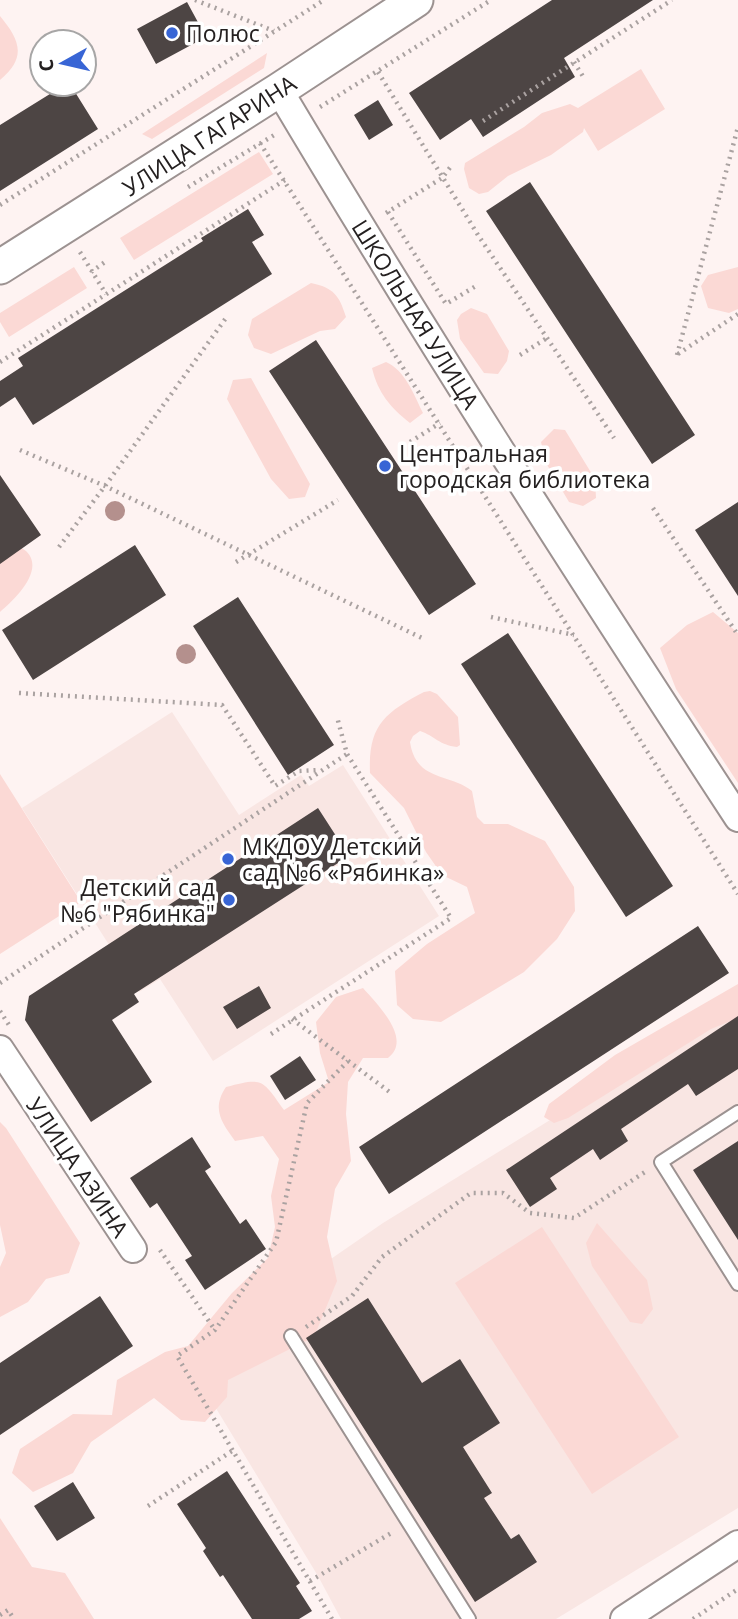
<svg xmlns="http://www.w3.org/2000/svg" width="738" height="1619" viewBox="0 0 738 1619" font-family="'Open Sans',sans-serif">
	<rect width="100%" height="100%" fill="#fef3f2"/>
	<path fill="#f9e6e3" d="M 172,712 L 239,815 L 301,775 L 309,786 L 343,765 L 439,916 L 213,1061 L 160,979 L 139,992 L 22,808 Z
		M 738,1004 L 738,1508 L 556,1619 L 341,1619 L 318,1576 L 186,1359 L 383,1223 Z"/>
	<path fill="#fbd9d5" d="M 0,16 C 19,39 28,57 0,80 Z
		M 267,53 L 264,68 L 152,139 L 142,134 Z
		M 641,69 L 665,109 L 598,151 L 584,128 L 583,132 L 551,155 L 508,176 L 488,192 L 479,194 L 469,188 L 464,169 L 465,163 L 524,127 L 542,113 L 570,104 L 578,108 Z
		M 259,152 L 273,174 L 134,260 L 120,238 Z
		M 74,267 L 87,288 L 9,337 L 0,322 L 0,313 Z
		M 738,267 L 738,309 L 729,313 L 708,308 L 701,286 L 708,275 Z
		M 311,283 C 334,288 339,295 346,317 L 335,329 L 320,331 L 271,354 L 254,348 L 248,335 L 252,319 Z
		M 471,308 L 487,314 L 509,351 L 507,361 L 498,374 L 484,373 L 460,339 L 457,320 L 461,314 Z
		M 386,362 C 405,370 414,395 423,413 L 410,423 C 390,407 378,393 372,368 Z
		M 251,378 L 310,484 L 305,497 L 289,499 L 271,479 L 227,399 L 233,380 Z
		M 554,429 L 565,430 L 595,479 L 596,498 L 583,506 L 569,502 L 546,463 L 541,442 Z
		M 0,538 C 8,542 19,545 26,551 C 46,570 14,600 0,612 Z
		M 713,612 L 738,633 L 738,783 L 676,689 L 660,648 L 687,625 Z
		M 430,691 L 437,694 L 458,717 L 460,745 L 457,747 C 439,745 435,736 420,731 L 413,736 L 410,742 C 416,782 450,773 472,791 L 477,817 L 484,824 L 508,824 L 545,841 L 574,887 L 575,911 L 557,939 L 524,972 L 441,1022 L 413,1019 L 397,1005 L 395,971 L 427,944 L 475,913 L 467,887 L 442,875 L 426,852 L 404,808 L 370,773 C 368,726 384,713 424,692 Z
		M 0,774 L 81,902 L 0,954 Z
		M 738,984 L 738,1018 L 711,1029 L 568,1118 L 554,1123 L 544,1117 L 549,1104 L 615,1055 Z
		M 363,988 C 377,1004 413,1039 388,1058 L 363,1058 L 348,1082 L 346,1114 L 351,1161 L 335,1189 L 327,1237 L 337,1281 L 314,1337 L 228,1380 L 227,1397 L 205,1422 L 181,1420 L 154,1398 L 91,1442 L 73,1473 L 33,1492 L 12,1473 L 20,1449 L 73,1414 L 112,1415 L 117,1380 L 165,1352 L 188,1346 L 232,1293 L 268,1258 L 275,1227 L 271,1196 L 279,1159 L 263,1136 L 235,1141 C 222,1123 211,1109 226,1087 C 263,1077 262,1079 284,1110 L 329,1082 L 320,1053 L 316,1022 L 336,997 Z
		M 0,1122 L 6,1128 L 80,1243 L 69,1273 L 46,1279 L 28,1302 L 0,1317 L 0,1267 L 6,1253 L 0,1225 Z
		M 597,1223 L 647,1280 L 653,1309 L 642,1324 L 630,1322 L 592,1266 L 586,1243 Z
		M 542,1227 L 679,1437 L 592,1494 L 455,1283 Z
		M 0,1518 L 32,1567 L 65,1573 L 94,1619 L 0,1619 Z"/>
	<path fill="#4d4544" d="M 552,0 L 653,0 L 564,58 L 575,77 L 520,113 L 483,137 L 471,119 L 440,140 L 409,93 Z
		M 187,2 L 206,37 L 156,64 L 137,29 Z
		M 66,84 L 70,84 L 98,129 L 0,191 L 0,125 Z
		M 378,100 L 393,125 L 369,140 L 354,115 Z
		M 530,182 L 695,435 L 652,464 L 486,211 Z
		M 248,209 L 264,235 L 252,242 L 272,274 L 33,425 L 15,397 L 0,407 L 0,381 L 23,366 L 18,358 L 203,241 L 201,238 Z
		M 316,340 L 476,584 L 429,615 L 269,371 Z
		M 0,475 L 41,535 L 0,564 Z
		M 738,502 L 738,596 L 695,530 Z
		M 135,545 L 166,595 L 33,680 L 2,630 Z
		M 238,597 L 334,745 L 288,775 L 193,626 Z
		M 508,633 L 673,886 L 626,917 L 461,664 Z
		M 318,808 L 349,856 L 134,994 L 139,1002 L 112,1020 L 152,1082 L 91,1122 L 25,1020 L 29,996 Z
		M 698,926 L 729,973 L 389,1194 L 359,1147 Z
		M 259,986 L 271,1008 L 237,1029 L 223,1007 Z
		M 738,1016 L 738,1069 L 696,1096 L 688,1084 L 621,1129 L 628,1141 L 600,1160 L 593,1149 L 550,1178 L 557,1189 L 530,1207 L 506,1170 Z
		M 300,1056 L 316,1080 L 285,1100 L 270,1076 Z
		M 192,1137 L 211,1167 L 205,1171 L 240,1224 L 246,1219 L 266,1249 L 205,1290 L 185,1260 L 192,1256 L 157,1203 L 150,1208 L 130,1178 Z
		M 738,1141 L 738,1240 L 693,1170 Z
		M 100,1296 L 133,1346 L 0,1435 L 0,1363 Z
		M 368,1298 L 422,1383 L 460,1359 L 500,1423 L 463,1447 L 492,1493 L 484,1498 L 511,1539 L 519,1534 L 537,1562 L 475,1602 L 306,1338 Z
		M 227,1471 L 300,1583 L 296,1586 L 312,1611 L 299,1619 L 252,1619 L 223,1575 L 220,1577 L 203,1551 L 206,1548 L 177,1504 Z
		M 73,1482 L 95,1518 L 57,1541 L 34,1506 Z"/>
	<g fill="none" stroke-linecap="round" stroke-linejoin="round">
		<defs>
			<path id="service" d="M 738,1112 L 661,1162 L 738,1284
				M 291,1336 L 469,1619"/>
			<path id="minor" d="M 279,90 C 426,337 581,578 738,818
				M 0,1049 L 133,1249
				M 624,1619 L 738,1544"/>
			<path id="tertiary" d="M 0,267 L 279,90 L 416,0"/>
		</defs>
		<use href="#service" stroke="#9c9291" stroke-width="16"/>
		<use href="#minor" stroke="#9c9291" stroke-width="30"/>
		<use href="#tertiary" stroke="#9c9291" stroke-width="37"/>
		<path stroke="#aaa2a1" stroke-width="4.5" stroke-dasharray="2 5" stroke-linecap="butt" d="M 195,0 L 274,31
			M 574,62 L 584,78
			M 378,72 L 478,235 L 614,438
			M 320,107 L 491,0
			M 483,121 L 672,0
			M 260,143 L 738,894
			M 188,187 L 276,134
			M 0,205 L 324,0
			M 388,212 L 446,304 L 476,286
			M 386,213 L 442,178 L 452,165
			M 80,252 L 106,294
			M 91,272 L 105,262
			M 678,354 L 738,314
			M 520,355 L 547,338
			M 677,355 L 738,127
			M 0,362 L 285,180
			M 410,442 L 440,423
			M 20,450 L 105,486 L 422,638
			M 653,508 L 738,635
			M 59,547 L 105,486 L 226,318
			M 236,562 L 338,500
			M 491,617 L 574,635
			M 19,693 L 222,705 L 275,786 L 299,771 L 319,770
			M 0,983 L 347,754
			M 0,1011 L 9,1025
			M 292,1019 L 391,1093
			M 271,1034 L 451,918 L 347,754 L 337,717
			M 160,1250 L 215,1330
			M 306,1327 L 352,1296 L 382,1257 L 471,1193 L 503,1193 L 530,1213 L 574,1218 L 645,1172
			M 148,1506 L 232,1451
			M 310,1581 L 393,1532
			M 0,1615 L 8,1610 L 14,1619
			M 332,1619 L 177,1356 L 215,1330 L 276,1242 L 307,1103 L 348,1061
			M 693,1619 L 738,1589"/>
		<use href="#service" stroke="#fff" stroke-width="12"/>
		<use href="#minor" stroke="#fff" stroke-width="26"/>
		<use href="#tertiary" stroke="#fff" stroke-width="33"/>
	</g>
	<g fill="#b4908d">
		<circle cx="115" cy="511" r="10"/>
		<circle cx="186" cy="654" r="10"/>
	</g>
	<g fill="#3865d5" stroke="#fff" stroke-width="2.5">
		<circle cx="172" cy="33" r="7"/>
		<circle cx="385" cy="466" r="7"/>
		<circle cx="228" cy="859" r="7"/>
		<circle cx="229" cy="900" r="7"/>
	</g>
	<g text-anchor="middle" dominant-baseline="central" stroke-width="7" stroke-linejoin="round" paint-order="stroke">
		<g font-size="23" fill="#242020" stroke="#fff" text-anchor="start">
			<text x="186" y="33">Полюс</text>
			<text x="399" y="453">Центральная<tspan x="399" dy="26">городская библиотека</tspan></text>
			<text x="242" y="846">МКДОУ Детский<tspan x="242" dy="26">сад №6 «Рябинка»</tspan></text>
			<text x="215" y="887" text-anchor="end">Детский сад<tspan x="215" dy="26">№6 "Рябинка"</tspan></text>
		</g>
		<g font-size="23" fill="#242020" stroke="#fff">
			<text transform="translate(209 135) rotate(-33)">УЛИЦА ГАГАРИНА</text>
			<text transform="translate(416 314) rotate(58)">ШКОЛЬНАЯ УЛИЦА</text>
			<text transform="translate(78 1167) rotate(56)">УЛИЦА АЗИНА</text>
		</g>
	</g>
	<g transform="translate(63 63) rotate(262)"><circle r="33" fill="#ffffff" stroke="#a7a6a6" stroke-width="2"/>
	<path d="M0-5L12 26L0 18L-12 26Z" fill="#3865d5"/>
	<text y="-10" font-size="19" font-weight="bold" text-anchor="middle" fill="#242020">С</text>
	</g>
</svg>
